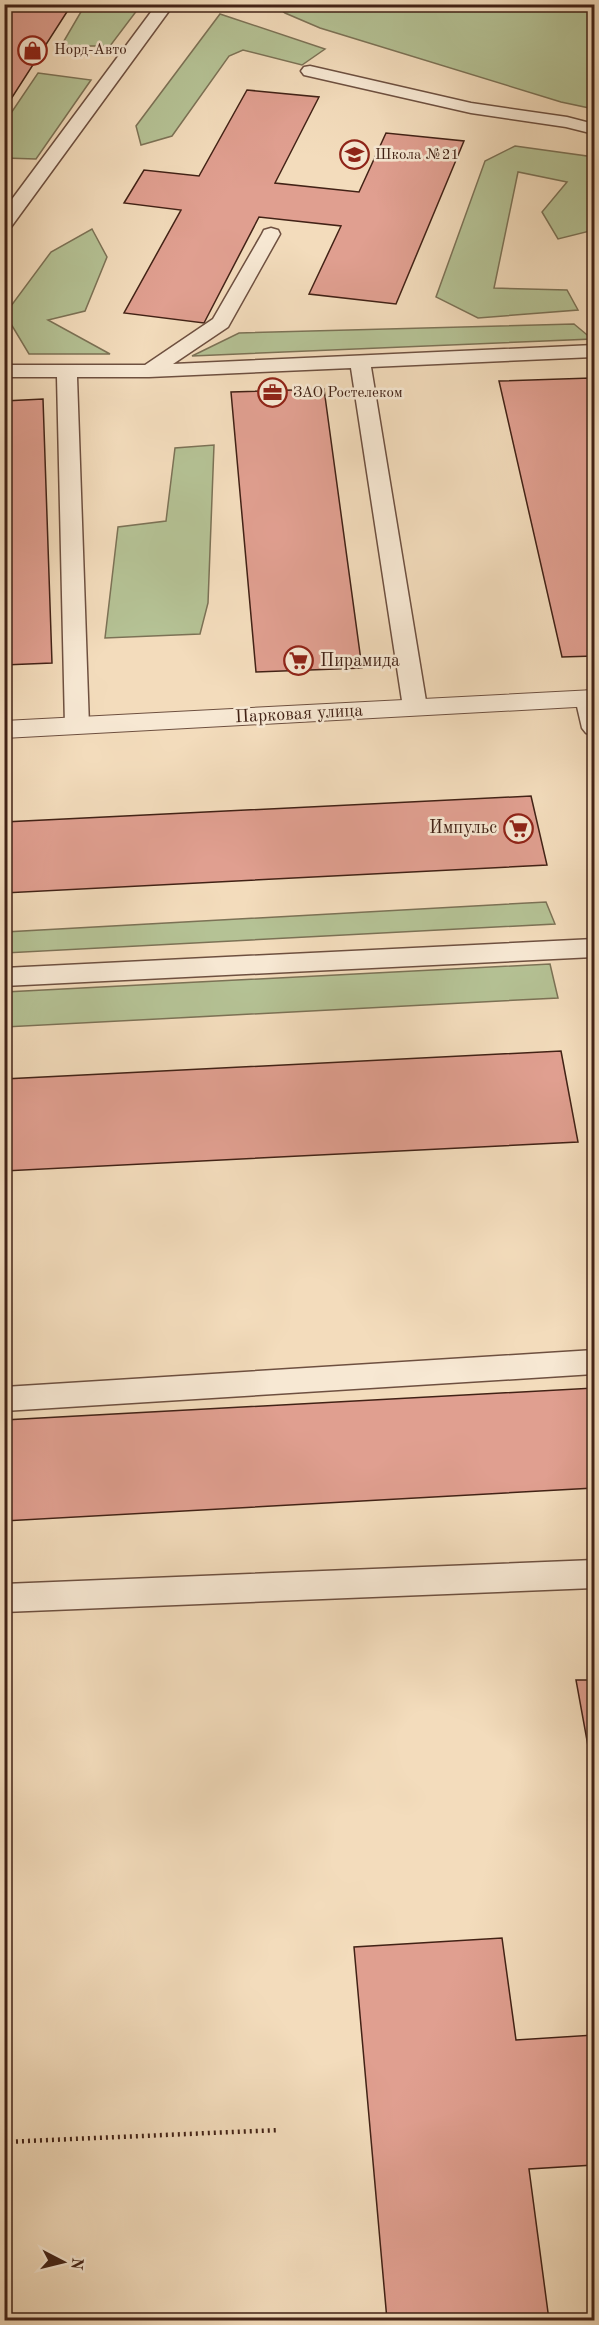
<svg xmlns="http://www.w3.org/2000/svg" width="599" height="2325" viewBox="0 0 599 2325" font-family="'Old Standard TT',serif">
	<rect width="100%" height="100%" fill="#f3dcbc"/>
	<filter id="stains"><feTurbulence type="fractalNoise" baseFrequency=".00333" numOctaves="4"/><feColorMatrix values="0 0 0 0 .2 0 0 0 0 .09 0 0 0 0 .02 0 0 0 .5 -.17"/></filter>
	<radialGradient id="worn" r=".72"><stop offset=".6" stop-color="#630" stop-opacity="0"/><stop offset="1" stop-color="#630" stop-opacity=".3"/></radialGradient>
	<path fill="#b5c295" stroke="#7c7256" stroke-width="1.5" d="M 85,5 L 85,4 L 141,5 L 110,46 L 61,46 Z
		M 275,5 L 594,5 L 594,109 L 561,102 L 320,28 L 285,13 Z
		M 220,14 L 325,49 L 302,65 L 243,50 L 229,56 L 172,136 L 141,145 L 136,126 Z
		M 38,73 L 91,80 L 36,159 L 5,158 L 5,122 Z
		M 515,146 L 594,157 L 594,230 L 558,239 L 542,212 L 567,182 L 518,172 L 494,288 L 567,290 L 578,310 L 478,318 L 436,297 L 485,161 Z
		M 92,229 L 107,257 L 85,311 L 48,320 L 110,354 L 29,354 L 5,314 L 51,252 Z
		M 574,324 L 592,339 L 192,356 L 239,333 Z
		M 214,445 L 208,603 L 200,634 L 105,638 L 118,527 L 166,521 L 175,448 Z
		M 546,902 L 555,924 L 5,953 L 5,932 Z
		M 550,964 L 558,998 L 5,1027 L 5,992 Z"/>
	<path fill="#e09f90" stroke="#422216" stroke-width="1.5" d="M 4,4 L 72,4 L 4,110 Z
		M 247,90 L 319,97 L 275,183 L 359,192 L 386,133 L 464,141 L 396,304 L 309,294 L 341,226 L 259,217 L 204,323 L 124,313 L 181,210 L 124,203 L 144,170 L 199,176 Z
		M 591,378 L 594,391 L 594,656 L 562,657 L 499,381 Z
		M 324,389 L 362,668 L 256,672 L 231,392 Z
		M 43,399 L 52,663 L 4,665 L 4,401 Z
		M 531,796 L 547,865 L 4,893 L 4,822 Z
		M 561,1051 L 578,1142 L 4,1171 L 4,1079 Z
		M 594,1388 L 594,1488 L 4,1521 L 4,1420 Z
		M 576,1680 L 594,1680 L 594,1745 L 588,1746 Z
		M 502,1938 L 516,2040 L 594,2035 L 594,2165 L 529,2169 L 549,2320 L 387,2320 L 354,1947 Z"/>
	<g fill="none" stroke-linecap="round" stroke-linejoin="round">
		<defs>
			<path id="service" d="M 157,4 L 174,4 L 11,227 L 4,228 L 4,210 Z
				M 310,66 L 471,103 L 567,117 L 594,124 L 594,134 L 566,127 L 471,113 L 304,75 L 301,71 L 304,67 Z
				M 271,228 L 278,230 L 280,234 L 228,327 L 173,364 L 594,345 L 594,357 L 371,367 L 427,707 L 423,712 L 415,714 L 407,712 L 403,707 L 351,368 L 149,377 L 77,377 L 89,726 L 85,731 L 77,733 L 69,731 L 65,726 L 57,377 L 4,377 L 4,365 L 145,365 L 213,319 L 262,234 L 264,230 Z
				M 587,691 L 594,693 L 594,735 L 586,733 L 582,728 L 575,698 L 579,693 Z
				M 594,939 L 594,957 L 4,986 L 4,968 Z
				M 594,1350 L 594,1374 L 4,1411 L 4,1387 Z
				M 594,1560 L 594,1588 L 4,1612 L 4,1584 Z"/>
			<path id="minor" d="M 594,690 L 594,706 L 4,738 L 4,721 Z"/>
		</defs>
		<use href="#service" stroke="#6e5040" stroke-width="3"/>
		<use href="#minor" stroke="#6e5040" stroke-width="2"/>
		<path stroke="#422216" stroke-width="4.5" stroke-dasharray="2 4" stroke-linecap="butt" d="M 4,2142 L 279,2130"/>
		<use href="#service" fill="#f7e8d3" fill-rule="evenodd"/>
		<use href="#minor" fill="#f7e8d3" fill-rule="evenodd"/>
	</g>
	<defs>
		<symbol id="shop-ring" viewBox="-11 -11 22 22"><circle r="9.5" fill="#f7e8d3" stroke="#8f2418" stroke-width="1.5"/><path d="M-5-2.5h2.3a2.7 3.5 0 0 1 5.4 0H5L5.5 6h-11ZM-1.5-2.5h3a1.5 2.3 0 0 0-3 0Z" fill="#8f2418"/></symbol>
		<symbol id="school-ring" viewBox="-11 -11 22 22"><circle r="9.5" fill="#f7e8d3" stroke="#8f2418" stroke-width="1.5"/><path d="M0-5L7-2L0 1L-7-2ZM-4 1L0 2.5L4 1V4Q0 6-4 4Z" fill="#8f2418"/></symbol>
		<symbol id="office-ring" viewBox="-11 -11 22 22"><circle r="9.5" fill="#f7e8d3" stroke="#8f2418" stroke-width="1.5"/><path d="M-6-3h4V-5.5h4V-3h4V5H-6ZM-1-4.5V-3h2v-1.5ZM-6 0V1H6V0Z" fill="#8f2418"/></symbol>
		<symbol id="supermarket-ring" viewBox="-11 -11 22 22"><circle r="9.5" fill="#f7e8d3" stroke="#8f2418" stroke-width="1.5"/><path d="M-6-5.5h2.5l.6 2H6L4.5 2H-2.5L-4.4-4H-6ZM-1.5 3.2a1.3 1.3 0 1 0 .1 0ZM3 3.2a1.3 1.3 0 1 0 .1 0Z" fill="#8f2418"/></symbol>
	</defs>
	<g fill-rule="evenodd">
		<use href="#shop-ring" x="16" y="34" width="33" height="33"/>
		<use href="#school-ring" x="338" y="138" width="33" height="33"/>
		<use href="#office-ring" x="256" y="376" width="33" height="33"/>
		<use href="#supermarket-ring" x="282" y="644" width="33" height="33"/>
		<use href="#supermarket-ring" x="502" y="812" width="33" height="33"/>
	</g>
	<g text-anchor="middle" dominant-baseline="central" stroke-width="5" stroke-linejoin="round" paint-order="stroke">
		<g font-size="15" fill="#422216" stroke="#f7e8d3" text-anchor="start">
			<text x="54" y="50">Норд-Авто</text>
			<text x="375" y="155">Школа №21</text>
			<text x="293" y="393">ЗАО Ростелеком</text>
		</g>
		<g font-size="18" fill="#422216" stroke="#f7e8d3" text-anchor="start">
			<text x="320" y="661">Пирамида</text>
			<text x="497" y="828" text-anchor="end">Импульс</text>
		</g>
		<g font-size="18" fill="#422216" stroke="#f7e8d3">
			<text transform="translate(299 714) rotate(-3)">Парковая улица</text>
		</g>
	</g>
	<rect width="599" height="2325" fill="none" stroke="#f3dcbc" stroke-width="24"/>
	<rect x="6" y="6" width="587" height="2313" fill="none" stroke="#422216" stroke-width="3"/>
	<rect x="12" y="12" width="575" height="2301" fill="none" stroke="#422216" stroke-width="1.5"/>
	<g transform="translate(63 2262) rotate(97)" stroke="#f7e8d3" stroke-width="4.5" paint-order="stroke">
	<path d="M0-4.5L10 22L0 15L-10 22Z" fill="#422216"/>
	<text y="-9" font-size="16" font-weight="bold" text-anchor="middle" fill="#422216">N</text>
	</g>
	<rect width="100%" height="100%" filter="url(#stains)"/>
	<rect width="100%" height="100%" fill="url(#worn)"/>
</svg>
